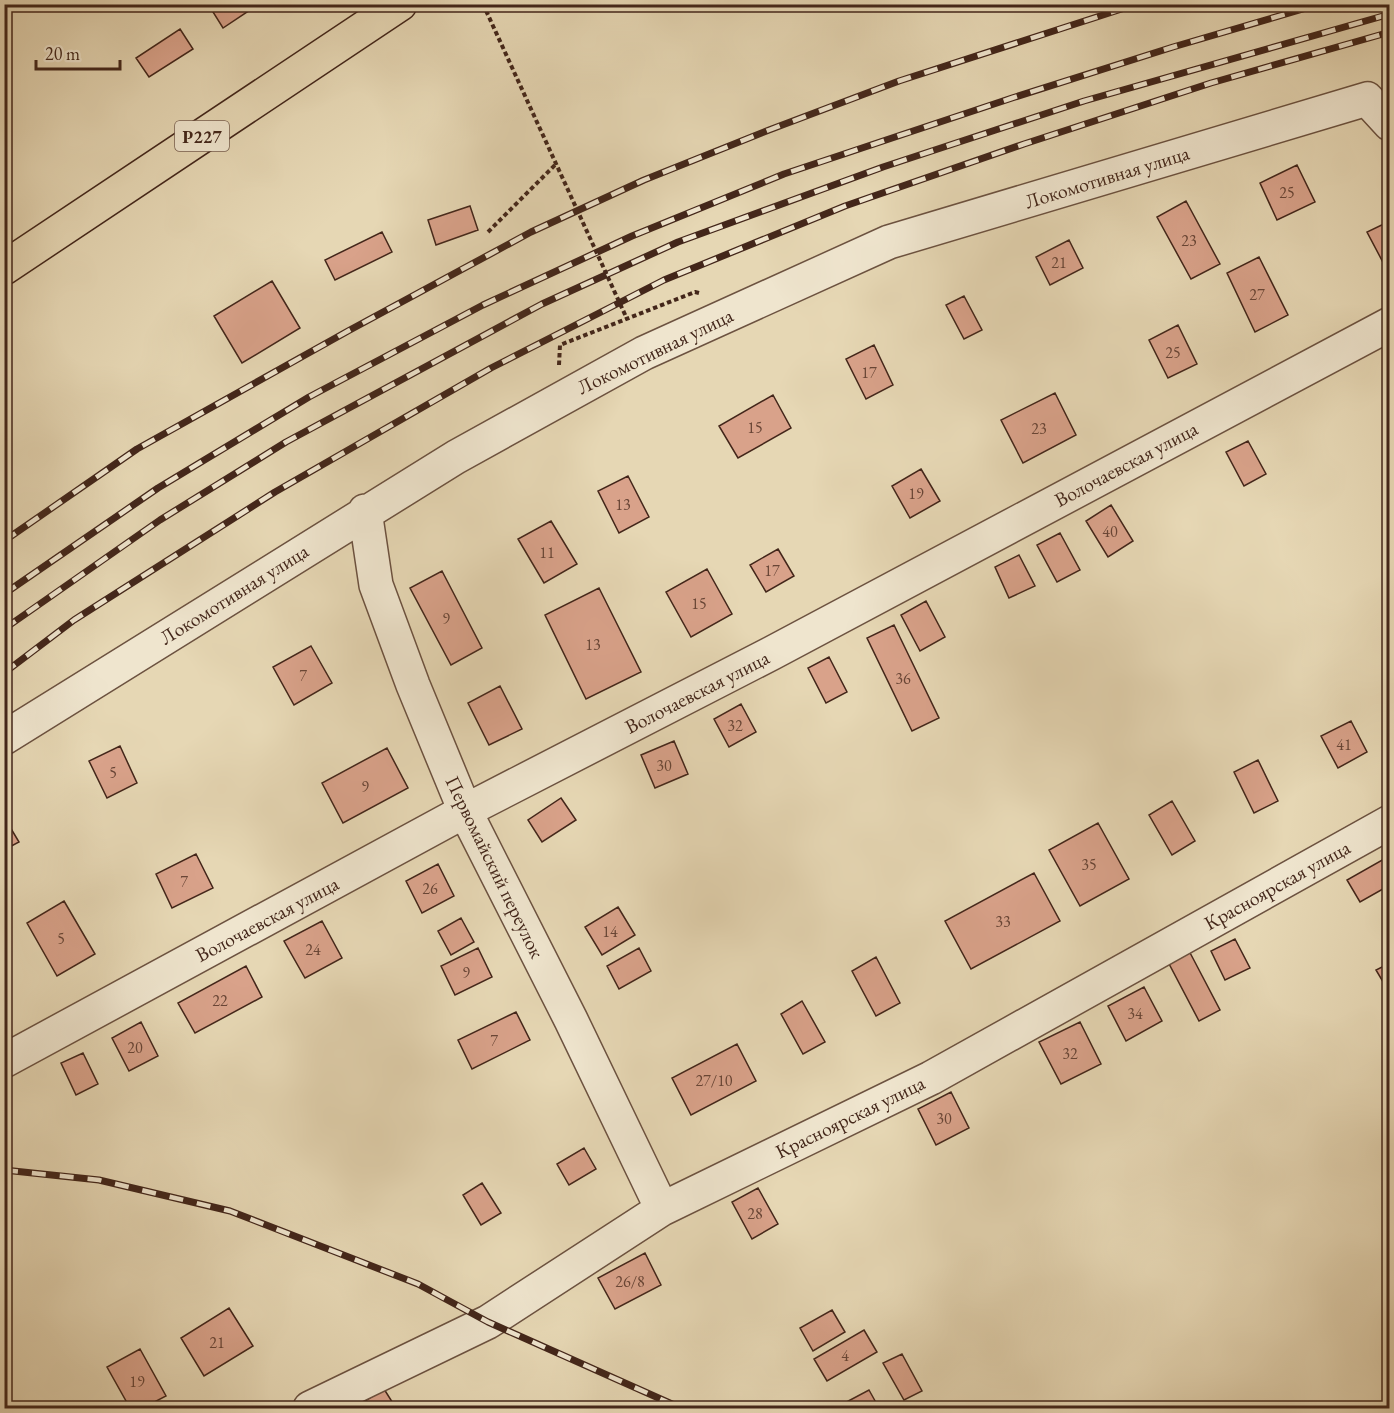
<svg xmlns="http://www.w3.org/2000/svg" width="1394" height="1413" viewBox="0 0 1394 1413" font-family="'EB Garamond',serif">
	<rect width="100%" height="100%" fill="#e6d7b4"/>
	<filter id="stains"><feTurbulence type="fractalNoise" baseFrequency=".00333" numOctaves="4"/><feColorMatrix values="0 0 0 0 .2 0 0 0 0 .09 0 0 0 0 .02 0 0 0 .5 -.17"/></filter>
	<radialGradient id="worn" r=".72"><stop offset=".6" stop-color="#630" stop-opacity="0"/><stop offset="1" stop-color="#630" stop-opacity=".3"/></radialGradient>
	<path fill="#d9a28a" stroke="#43261a" stroke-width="1.5" d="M 208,4 L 259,4 L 223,28 Z
		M 180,29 L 193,49 L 149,77 L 136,58 Z
		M 1297,165 L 1315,202 L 1277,220 L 1260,183 Z
		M 1186,201 L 1220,264 L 1191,279 L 1157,217 Z
		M 470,206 L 478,230 L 436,245 L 428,220 Z
		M 1390,221 L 1390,269 L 1387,270 L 1367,232 Z
		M 382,232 L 392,252 L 335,280 L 325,260 Z
		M 1069,240 L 1083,268 L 1050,285 L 1036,257 Z
		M 1259,257 L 1288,315 L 1255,332 L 1227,273 Z
		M 272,281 L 300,328 L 242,363 L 214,316 Z
		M 964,296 L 982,330 L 964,339 L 946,305 Z
		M 1178,325 L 1197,364 L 1168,378 L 1149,340 Z
		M 874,345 L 893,385 L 866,399 L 846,359 Z
		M 1055,393 L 1076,435 L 1023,463 L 1001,420 Z
		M 773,395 L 791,428 L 738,458 L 719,426 Z
		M 1248,441 L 1266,474 L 1244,486 L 1226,452 Z
		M 921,469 L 940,501 L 910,518 L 892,486 Z
		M 628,476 L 649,517 L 619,533 L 598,491 Z
		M 1111,505 L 1133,541 L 1108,557 L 1086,521 Z
		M 551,521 L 577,564 L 544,583 L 518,539 Z
		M 1060,533 L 1080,570 L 1057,582 L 1037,545 Z
		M 778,549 L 794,576 L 766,592 L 750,565 Z
		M 1019,555 L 1035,586 L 1009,598 L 995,567 Z
		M 707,569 L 732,614 L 691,637 L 666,592 Z
		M 442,571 L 482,648 L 451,665 L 410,588 Z
		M 599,588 L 641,672 L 586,699 L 545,615 Z
		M 926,601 L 945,637 L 920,651 L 901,615 Z
		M 894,625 L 939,718 L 912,731 L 867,638 Z
		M 311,646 L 332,683 L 294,705 L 273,667 Z
		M 829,657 L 847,692 L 826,703 L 808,668 Z
		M 500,686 L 522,729 L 489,745 L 468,703 Z
		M 741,704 L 756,732 L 729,747 L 714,719 Z
		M 1351,721 L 1367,752 L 1338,768 L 1321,736 Z
		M 674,741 L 688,774 L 655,788 L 641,755 Z
		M 120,746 L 137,783 L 107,798 L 89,761 Z
		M 387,748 L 408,788 L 343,823 L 322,783 Z
		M 1258,760 L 1278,801 L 1254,813 L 1234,772 Z
		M 561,798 L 576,820 L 542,842 L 528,820 Z
		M 1172,801 L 1195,841 L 1172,855 L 1149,815 Z
		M 4,817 L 19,842 L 4,850 Z
		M 1098,823 L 1129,879 L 1080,906 L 1049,850 Z
		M 196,854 L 213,888 L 172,908 L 156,874 Z
		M 1384,859 L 1390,869 L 1390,885 L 1360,902 L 1347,880 Z
		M 438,864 L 454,896 L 422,913 L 406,881 Z
		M 1034,873 L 1060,921 L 971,969 L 945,921 Z
		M 64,901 L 95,954 L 57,976 L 27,923 Z
		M 618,907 L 635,935 L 602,955 L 585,927 Z
		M 461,918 L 474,942 L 451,955 L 438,931 Z
		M 322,921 L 342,958 L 305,978 L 284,941 Z
		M 1235,939 L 1250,968 L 1225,980 L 1211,951 Z
		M 1187,947 L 1220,1010 L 1199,1021 L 1166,958 Z
		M 478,948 L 492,977 L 455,995 L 441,966 Z
		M 639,948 L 651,971 L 619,989 L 607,966 Z
		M 876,957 L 900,1003 L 876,1016 L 852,971 Z
		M 1390,963 L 1390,992 L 1389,992 L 1376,970 Z
		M 246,966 L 262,997 L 195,1033 L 178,1003 Z
		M 1144,987 L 1162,1021 L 1126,1041 L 1108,1006 Z
		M 802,1001 L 825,1042 L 803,1054 L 781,1014 Z
		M 516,1012 L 530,1040 L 472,1069 L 458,1040 Z
		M 141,1022 L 158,1056 L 129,1071 L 112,1038 Z
		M 1080,1022 L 1101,1064 L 1061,1084 L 1039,1042 Z
		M 737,1044 L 756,1081 L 691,1115 L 672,1078 Z
		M 83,1053 L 98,1084 L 76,1095 L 61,1063 Z
		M 951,1092 L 969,1128 L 936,1145 L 918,1109 Z
		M 584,1148 L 596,1169 L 569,1185 L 557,1164 Z
		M 482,1183 L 501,1213 L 481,1225 L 463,1195 Z
		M 758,1188 L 778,1224 L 752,1239 L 732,1202 Z
		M 645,1253 L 661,1285 L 615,1309 L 598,1278 Z
		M 229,1308 L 253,1346 L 204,1376 L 181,1338 Z
		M 832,1310 L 845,1332 L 813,1351 L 800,1328 Z
		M 864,1330 L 877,1352 L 827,1381 L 814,1359 Z
		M 140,1349 L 166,1396 L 143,1408 L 130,1408 L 107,1367 Z
		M 902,1354 L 922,1391 L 904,1400 L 883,1363 Z
		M 384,1389 L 396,1408 L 362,1408 L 360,1404 Z
		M 869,1390 L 879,1408 L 838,1408 L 837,1407 Z"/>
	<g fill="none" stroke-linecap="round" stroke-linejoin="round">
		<defs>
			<path id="minor" d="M 365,511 L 376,585 L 413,685 L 465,811 L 571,1020 L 662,1209
				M 4,738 L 456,457 L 644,353 L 889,242 L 1367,99 L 1390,124
				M 4,1061 L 465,811 L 772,653 L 1390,324
				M 310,1408 L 488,1322 L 662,1209 L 931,1078 L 1390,822"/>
			<path id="major" d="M 4,268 L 400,4"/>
		</defs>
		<use href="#minor" stroke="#6c5240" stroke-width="36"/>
		<use href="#major" stroke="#43261a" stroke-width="36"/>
		<path stroke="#43261a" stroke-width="4" stroke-dasharray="4.5 3" stroke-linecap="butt" d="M 488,232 L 556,164
			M 559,365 L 560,345 L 695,292 L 699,293"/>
		<use href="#minor" stroke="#efe5ce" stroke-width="33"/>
		<use href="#major" stroke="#e6d7b4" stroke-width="33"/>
		<defs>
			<path id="rail" d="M 4,541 L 137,449 L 348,331 L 531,232 L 644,180 L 769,130 L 899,81 L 1137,4
				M 4,594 L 158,488 L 309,397 L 483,305 L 632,236 L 784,174 L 1012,98 L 1173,47 L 1320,4
				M 4,629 L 160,520 L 286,442 L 542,304 L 678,242 L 883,167 L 1084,101 L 1390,14
				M 4,673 L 74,620 L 275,492 L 491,368 L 664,280 L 845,206 L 1024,144 L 1211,83 L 1390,32
				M 4,1170 L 99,1180 L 230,1211 L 418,1284 L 488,1322 L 681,1408"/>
		</defs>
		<use href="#rail" stroke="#43261a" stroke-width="7"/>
		<use href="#rail" stroke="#efe5ce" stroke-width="4.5" stroke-dasharray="14" stroke-linecap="butt"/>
		<path stroke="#43261a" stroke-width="4" stroke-dasharray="4.5 3" stroke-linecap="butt" d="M 483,4 L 627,319"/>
	</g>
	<g text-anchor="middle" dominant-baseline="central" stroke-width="4.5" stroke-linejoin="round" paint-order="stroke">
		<g font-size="16" fill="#684536">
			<text x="1287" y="192">25</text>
			<text x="1189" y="240">23</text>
			<text x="1059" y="262">21</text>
			<text x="1257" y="294">27</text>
			<text x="1173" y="352">25</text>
			<text x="869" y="372">17</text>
			<text x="755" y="427">15</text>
			<text x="1039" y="428">23</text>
			<text x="916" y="493">19</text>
			<text x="623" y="504">13</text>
			<text x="1110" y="531">40</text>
			<text x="547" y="552">11</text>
			<text x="772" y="570">17</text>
			<text x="699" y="603">15</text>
			<text x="446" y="618">9</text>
			<text x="593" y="644">13</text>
			<text x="303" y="675">7</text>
			<text x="903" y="678">36</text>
			<text x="735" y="725">32</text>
			<text x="1344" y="744">41</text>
			<text x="664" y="765">30</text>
			<text x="113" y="772">5</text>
			<text x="365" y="786">9</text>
			<text x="1089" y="864">35</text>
			<text x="184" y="881">7</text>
			<text x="430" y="888">26</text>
			<text x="1003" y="921">33</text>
			<text x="610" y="931">14</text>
			<text x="61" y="938">5</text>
			<text x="313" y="949">24</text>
			<text x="466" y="972">9</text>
			<text x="220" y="1000">22</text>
			<text x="1135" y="1013">34</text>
			<text x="494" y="1040">7</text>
			<text x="135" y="1047">20</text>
			<text x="1070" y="1053">32</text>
			<text x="714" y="1080">27/10</text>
			<text x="944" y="1118">30</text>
			<text x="755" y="1213">28</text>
			<text x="630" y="1281">26/8</text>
			<text x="217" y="1342">21</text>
			<text x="845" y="1355">4</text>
			<text x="137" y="1381">19</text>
		</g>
		<rect fill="#efe5ce" stroke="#775f50" stroke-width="1.5" x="175" y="121" width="54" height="30" rx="4.5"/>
		<g font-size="18" font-weight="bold" fill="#43261a">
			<text x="202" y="136">Р227</text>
		</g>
		<g font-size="20" fill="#43261a" stroke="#efe5ce">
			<text transform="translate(1107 177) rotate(-17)">Локомотивная улица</text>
			<text transform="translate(655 351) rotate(-26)">Локомотивная улица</text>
			<text transform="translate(1126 464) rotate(-28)">Волочаевская улица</text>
			<text transform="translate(234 594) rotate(-32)">Локомотивная улица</text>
			<text transform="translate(697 692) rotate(-27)">Волочаевская улица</text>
			<text transform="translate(495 867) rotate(64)">Первомайский переулок</text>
			<text transform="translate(1277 885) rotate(-29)">Красноярская улица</text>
			<text transform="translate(267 919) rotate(-28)">Волочаевская улица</text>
			<text transform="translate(850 1117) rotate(-26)">Красноярская улица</text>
		</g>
	</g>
	<rect width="1394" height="1413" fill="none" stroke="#e6d7b4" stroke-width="24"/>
	<rect x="6" y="6" width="1382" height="1401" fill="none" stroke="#43261a" stroke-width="3"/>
	<rect x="12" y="12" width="1370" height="1389" fill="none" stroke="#43261a" stroke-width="1.5"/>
	<path d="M36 60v9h84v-9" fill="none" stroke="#43261a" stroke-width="3"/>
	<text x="45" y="60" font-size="18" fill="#43261a" stroke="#efe5ce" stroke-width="4.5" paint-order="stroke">20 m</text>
	<rect width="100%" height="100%" filter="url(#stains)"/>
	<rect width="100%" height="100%" fill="url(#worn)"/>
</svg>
